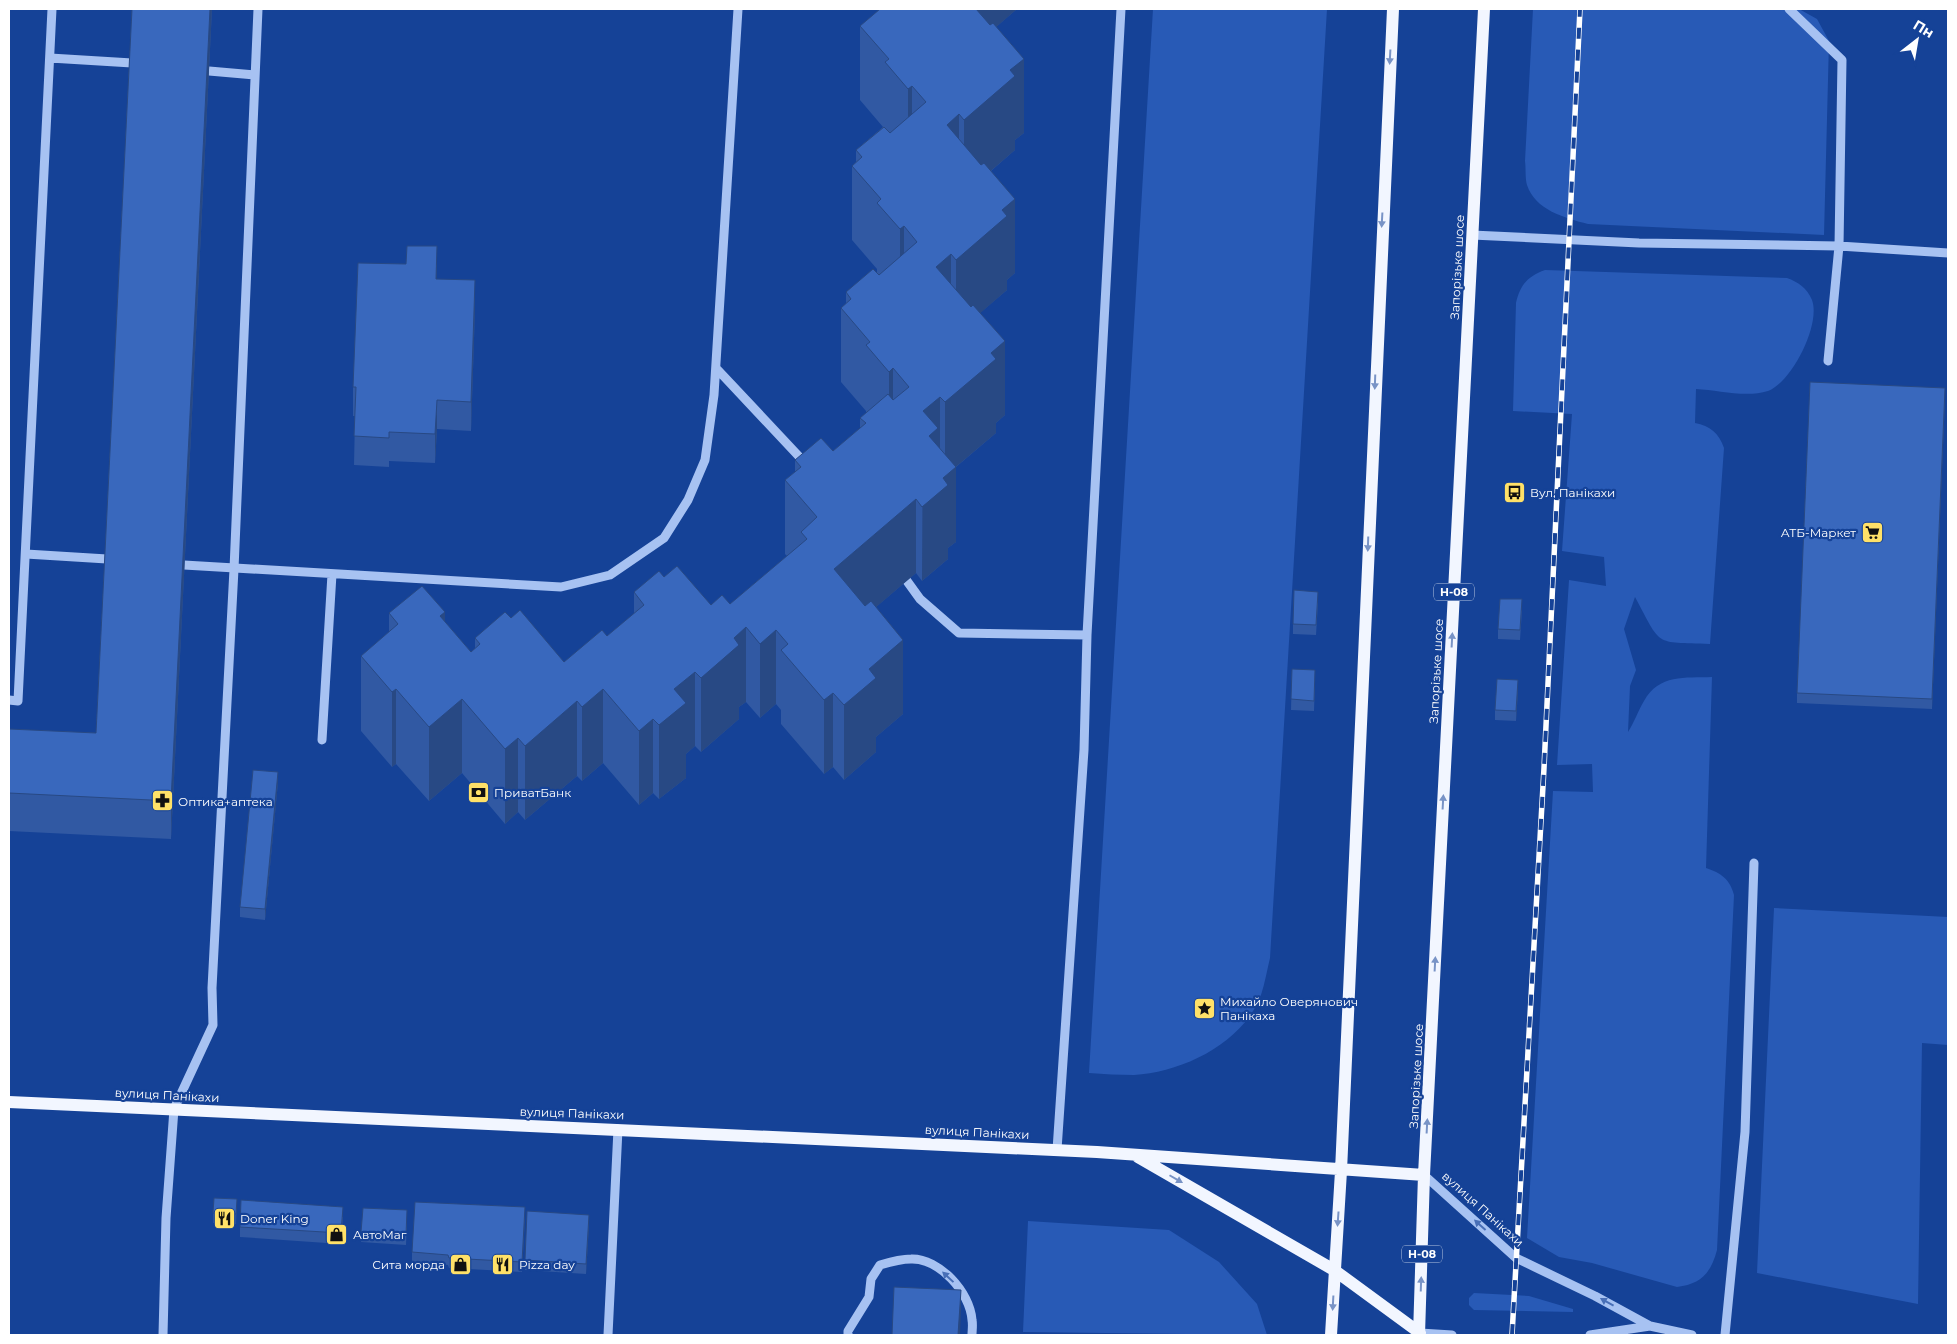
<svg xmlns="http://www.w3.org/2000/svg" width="1957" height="1344" viewBox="0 0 1957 1344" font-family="Montserrat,sans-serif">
	<rect width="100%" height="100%" fill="#154297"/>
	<path fill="#285ab6" d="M 1153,9 L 1327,9 L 1270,958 C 1267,970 1265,983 1261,995 C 1243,1043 1183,1072 1134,1075 C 1119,1075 1104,1074 1089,1073 Z
		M 1533,9 L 1799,9 L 1817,19 L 1829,41 L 1824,235 L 1588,224 C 1565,218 1535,210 1527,185 C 1525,178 1526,168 1525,161 Z
		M 1545,270 L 1787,278 C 1798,282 1807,288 1812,300 C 1821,324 1792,382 1768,391 C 1746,398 1718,390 1696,389 L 1695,423 C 1710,426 1719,433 1724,448 L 1710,644 C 1653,642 1662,647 1635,597 L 1624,629 L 1636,670 L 1630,686 L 1628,732 C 1634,723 1638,711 1644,701 C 1659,674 1685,678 1712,677 L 1706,868 C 1721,873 1730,879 1734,895 L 1717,1250 C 1711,1273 1701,1284 1677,1287 L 1592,1263 L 1559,1257 L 1527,1238 L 1553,791 L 1593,792 L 1592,764 L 1557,765 L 1569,580 L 1606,586 L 1604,557 L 1562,551 L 1572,414 L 1513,411 L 1516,303 C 1520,285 1528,276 1545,270 Z
		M 1774,908 L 1948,917 L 1948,1045 L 1922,1043 L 1918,1304 L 1757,1273 Z
		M 1028,1221 L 1169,1230 L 1219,1262 L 1257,1304 L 1267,1335 L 1023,1332 Z
		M 1474,1293 L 1529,1296 L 1573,1309 L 1573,1312 L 1474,1310 L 1469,1305 L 1469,1298 Z"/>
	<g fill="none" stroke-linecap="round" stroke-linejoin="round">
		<path stroke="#a7c2f2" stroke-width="9" d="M 1789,9 L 1842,60 L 1839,246 L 1828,361
			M 50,58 L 132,63
			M 209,71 L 255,75
			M 1472,235 L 1639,243 L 1839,246 L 1948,253
			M 716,368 L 807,465
			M 26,554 L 107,559
			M 184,565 L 561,587 L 610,575 L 664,538 L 688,500 L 705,460 L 714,395 L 738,9
			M 907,581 L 920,599 L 959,633 L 1087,635
			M 9,700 L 18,701 L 52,9
			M 322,740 L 332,574
			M 1057,1150 L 1084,750 L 1087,635 L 1121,9
			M 1424,1175 L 1516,1258 L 1595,1296 L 1650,1326 L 1692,1335
			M 1420,1333 L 1452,1335
			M 163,1335 L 166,1218 L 174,1109 L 213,1025 L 212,988 L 234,569 L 258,9
			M 608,1335 L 618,1129
			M 848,1335 L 848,1331 L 869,1297 L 871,1279 L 880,1265 C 890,1262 900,1259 911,1259 C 939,1258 970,1292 972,1320 C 973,1325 972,1330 972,1335
			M 1590,1335 L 1650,1326
			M 1725,1335 L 1745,1132 L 1754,863"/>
		<path stroke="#f2f6ff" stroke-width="12" d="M 9,1102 L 1097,1152 L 1424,1175
			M 1138,1157 L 1334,1270 L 1420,1333
			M 1331,1335 L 1341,1171 L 1393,9
			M 1419,1335 L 1424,1175 L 1484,9"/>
		<defs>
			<path id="rail" d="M 1512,1335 L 1544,768 L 1580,9"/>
		</defs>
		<use href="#rail" stroke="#fff" stroke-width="5.5"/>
		<use href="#rail" stroke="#154297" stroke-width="4" stroke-dasharray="11" stroke-linecap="butt"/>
	</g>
	<path fill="#3159a3" d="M 132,9 L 212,9 L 171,839 L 9,831 L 9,729 L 96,733 Z
		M 1017,9 L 996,27 L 1024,133 L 1015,140 L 1015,150 L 991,171 L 1015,273 L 1007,280 L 1007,290 L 980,313 L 1005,415 L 996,423 L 996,433 L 956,467 L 956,542 L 948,548 L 948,559 L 922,581 L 916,573 L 876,607 L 903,714 L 876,737 L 876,752 L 844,780 L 833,767 L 824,774 L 781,724 L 781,710 L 776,704 L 760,718 L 746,702 L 739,707 L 739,719 L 701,752 L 695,746 L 686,754 L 686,778 L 659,799 L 653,793 L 639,805 L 603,763 L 582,781 L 577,776 L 525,820 L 518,812 L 505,824 L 462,773 L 429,801 L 396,764 L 392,767 L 361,731 L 361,656 L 389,632 L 389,613 L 445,622 L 471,652 L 475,649 L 475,638 L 511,618 L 564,662 L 607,636 L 634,614 L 634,592 L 664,577 L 711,605 L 730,604 L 787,556 L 785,554 L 785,480 L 795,472 L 795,460 L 833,451 L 860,428 L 860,418 L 866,413 L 866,411 L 841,382 L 841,308 L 846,304 L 846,292 L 877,273 L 877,269 L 852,240 L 852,166 L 856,162 L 856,150 L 883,127 L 860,100 L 860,26 Z
		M 437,279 L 475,309 L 471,431 L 437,429 L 435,463 L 389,461 L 389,467 L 354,465 L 355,416 L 353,416 L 353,387 Z
		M 1945,398 L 1932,709 L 1797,703 L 1797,693 Z
		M 1318,602 L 1316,635 L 1293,634 L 1293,624 Z
		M 1522,610 L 1520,640 L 1498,639 L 1498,629 Z
		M 1292,669 L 1315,680 L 1314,711 L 1291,710 Z
		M 1518,691 L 1516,721 L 1495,720 L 1495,710 Z
		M 278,782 L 265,920 L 240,917 L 240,907 Z
		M 237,1199 L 236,1224 L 213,1223 L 213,1213 Z
		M 343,1217 L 341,1244 L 240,1237 L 240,1227 Z
		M 525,1217 L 522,1272 L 449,1268 L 448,1265 L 412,1263 L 412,1252 Z
		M 407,1220 L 406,1245 L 361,1242 L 361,1232 Z
		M 589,1225 L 586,1274 L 525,1270 L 525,1260 Z"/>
	<path fill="#284984" d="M 210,9 L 212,9 L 171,839 L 171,801 Z
		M 966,9 L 1017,9 L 966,53 Z
		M 1024,59 L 1024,133 L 1015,140 L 1015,150 L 964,194 L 964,120 L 1010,70 Z
		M 912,86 L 912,160 L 908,164 L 908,89 Z
		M 959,114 L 959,189 L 947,125 Z
		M 1015,199 L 1015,273 L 1007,280 L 1007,290 L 956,334 L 956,260 L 1002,210 Z
		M 904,226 L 904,301 L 900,304 L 900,229 Z
		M 437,246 L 437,276 L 436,308 L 436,279 Z
		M 951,254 L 951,329 L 936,267 Z
		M 475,280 L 475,309 L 471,431 L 471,402 Z
		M 1005,341 L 1005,415 L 996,423 L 996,433 L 945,476 L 945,402 L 991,353 Z
		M 893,368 L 893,443 L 889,446 L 889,372 Z
		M 1945,388 L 1945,398 L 1932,709 L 1932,699 Z
		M 940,397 L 940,471 L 943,478 L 956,467 L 956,542 L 948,548 L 948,559 L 922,581 L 923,411 Z
		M 437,400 L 437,429 L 435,463 L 435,434 Z
		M 916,499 L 916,573 L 834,643 L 834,569 Z
		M 445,612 L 445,686 L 440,616 Z
		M 746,627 L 746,702 L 739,707 L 739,719 L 701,752 L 701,678 L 734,638 Z
		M 776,630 L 776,704 L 760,718 L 760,644 Z
		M 903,640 L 903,714 L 876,737 L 876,752 L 844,780 L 844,705 L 869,669 Z
		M 695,672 L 695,746 L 686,754 L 686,778 L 659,799 L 659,725 L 674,689 Z
		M 1518,680 L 1518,691 L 1516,721 L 1516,711 Z
		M 396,689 L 396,764 L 392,767 L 392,692 Z
		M 603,689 L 603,763 L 582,781 L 582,707 Z
		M 833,693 L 833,767 L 824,774 L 824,700 Z
		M 462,699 L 462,773 L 429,801 L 429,727 Z
		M 577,701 L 577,776 L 525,820 L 525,746 Z
		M 653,719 L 653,793 L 639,805 L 639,731 Z
		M 518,738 L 518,812 L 505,824 L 505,749 Z
		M 278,772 L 278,782 L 265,920 L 265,909 Z
		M 525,1207 L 525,1217 L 522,1272 L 522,1262 Z
		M 589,1215 L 589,1225 L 586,1274 L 586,1264 Z
		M 961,1290 L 961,1310 L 960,1335 L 958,1335 Z"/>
	<path fill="#3968bd" stroke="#284984" d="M 132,9 L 210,9 L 171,801 L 9,793 L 9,729 L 96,733 Z
		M 880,9 L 976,9 L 990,25 L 993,23 L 1024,59 L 1010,70 L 1015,76 L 964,120 L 959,114 L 947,125 L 981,165 L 984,163 L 1015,199 L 1002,210 L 1007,216 L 956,260 L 951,254 L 936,267 L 971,307 L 973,305 L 1005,341 L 991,353 L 996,359 L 945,402 L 940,397 L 923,411 L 938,428 L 929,436 L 956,467 L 943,478 L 948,485 L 922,507 L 916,499 L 834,569 L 865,606 L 871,601 L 903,640 L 869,669 L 876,678 L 844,705 L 833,693 L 824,700 L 781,650 L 788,644 L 776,630 L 760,644 L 746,627 L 734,638 L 739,645 L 701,678 L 695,672 L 674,689 L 686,703 L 659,725 L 653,719 L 639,731 L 603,689 L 582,707 L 577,701 L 525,746 L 518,738 L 505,749 L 462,699 L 429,727 L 396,689 L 392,692 L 361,656 L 398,624 L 389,613 L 422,586 L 445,612 L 440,616 L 471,652 L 480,644 L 475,638 L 505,612 L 511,618 L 520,610 L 564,662 L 602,630 L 607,636 L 644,605 L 634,592 L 659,571 L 664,577 L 677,566 L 711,605 L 722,595 L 730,604 L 807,539 L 801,532 L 817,517 L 785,480 L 801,467 L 795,460 L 821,438 L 833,451 L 866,423 L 860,418 L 888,394 L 893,400 L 909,387 L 893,368 L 889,372 L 866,345 L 870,342 L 841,308 L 851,299 L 846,292 L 873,269 L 879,275 L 917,242 L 904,226 L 900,229 L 877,203 L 881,199 L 852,166 L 862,157 L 856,150 L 884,127 L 890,133 L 926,102 L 912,86 L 908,89 L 885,62 L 889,59 L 860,26 Z
		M 407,246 L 437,246 L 436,279 L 475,280 L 471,402 L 437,400 L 435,434 L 389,432 L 389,438 L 354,436 L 356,387 L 353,387 L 358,263 L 406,264 Z
		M 1810,382 L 1945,388 L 1932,699 L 1797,693 Z
		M 1294,590 L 1318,592 L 1316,625 L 1293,624 Z
		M 1500,599 L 1522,599 L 1520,630 L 1498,629 Z
		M 1292,669 L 1315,670 L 1314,701 L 1291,699 Z
		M 1497,679 L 1518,680 L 1516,711 L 1495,710 Z
		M 253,770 L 278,772 L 265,909 L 240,907 Z
		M 214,1198 L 237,1199 L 236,1214 L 213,1213 Z
		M 241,1200 L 343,1207 L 341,1233 L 240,1227 Z
		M 415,1202 L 525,1207 L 522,1262 L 449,1258 L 448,1255 L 412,1252 Z
		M 363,1208 L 407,1210 L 406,1235 L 361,1232 Z
		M 527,1211 L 589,1215 L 586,1264 L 525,1260 Z
		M 894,1287 L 961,1290 L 958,1335 L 892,1335 Z"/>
	<defs><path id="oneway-solid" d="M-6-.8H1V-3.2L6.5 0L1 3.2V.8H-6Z" transform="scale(1.25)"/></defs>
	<g fill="#7893c6">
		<use href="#oneway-solid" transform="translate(1390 57) rotate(93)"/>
		<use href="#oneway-solid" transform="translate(1382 220) rotate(93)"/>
		<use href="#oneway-solid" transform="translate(1375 382) rotate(92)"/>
		<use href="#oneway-solid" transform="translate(1368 544) rotate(92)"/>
		<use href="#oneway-solid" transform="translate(1452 640) rotate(-87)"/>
		<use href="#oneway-solid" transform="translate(1443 802) rotate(-87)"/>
		<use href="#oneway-solid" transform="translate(1435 964) rotate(-87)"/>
		<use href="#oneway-solid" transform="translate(1427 1126) rotate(-87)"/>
		<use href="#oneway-solid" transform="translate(1176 1179) rotate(30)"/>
		<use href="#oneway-solid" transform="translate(1338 1219) rotate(94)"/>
		<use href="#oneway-solid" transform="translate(1421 1284) rotate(-88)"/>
		<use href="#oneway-solid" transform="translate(1333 1303) rotate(93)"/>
	</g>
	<g fill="#486fb7">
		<use href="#oneway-solid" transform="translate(1480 1225) rotate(-138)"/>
		<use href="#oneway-solid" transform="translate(948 1277) rotate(-137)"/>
		<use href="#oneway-solid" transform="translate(1607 1302) rotate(-151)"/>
	</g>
	<defs>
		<symbol id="bus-square" viewBox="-11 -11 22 22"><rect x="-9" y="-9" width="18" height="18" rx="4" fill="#ffe168" stroke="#154297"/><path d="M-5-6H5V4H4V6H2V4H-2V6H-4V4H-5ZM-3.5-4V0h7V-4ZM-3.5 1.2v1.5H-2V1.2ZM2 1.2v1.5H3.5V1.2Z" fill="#111"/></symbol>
		<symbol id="supermarket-square" viewBox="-11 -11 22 22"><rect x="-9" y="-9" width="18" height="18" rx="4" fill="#ffe168" stroke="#154297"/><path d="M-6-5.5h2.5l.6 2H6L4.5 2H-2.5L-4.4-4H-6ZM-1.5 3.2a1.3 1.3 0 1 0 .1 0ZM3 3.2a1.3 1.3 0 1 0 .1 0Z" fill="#111"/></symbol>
		<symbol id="bank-square" viewBox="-11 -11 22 22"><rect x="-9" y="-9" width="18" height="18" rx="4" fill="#ffe168" stroke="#154297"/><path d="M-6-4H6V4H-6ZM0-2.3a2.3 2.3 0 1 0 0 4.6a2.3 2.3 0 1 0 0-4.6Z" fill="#111"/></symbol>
		<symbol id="pharmacy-square" viewBox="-11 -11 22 22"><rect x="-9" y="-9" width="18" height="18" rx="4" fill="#ffe168" stroke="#154297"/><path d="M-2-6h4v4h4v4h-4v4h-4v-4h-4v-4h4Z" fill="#111"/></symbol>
		<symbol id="sight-square" viewBox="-11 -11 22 22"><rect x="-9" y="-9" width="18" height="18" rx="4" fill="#ffe168" stroke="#154297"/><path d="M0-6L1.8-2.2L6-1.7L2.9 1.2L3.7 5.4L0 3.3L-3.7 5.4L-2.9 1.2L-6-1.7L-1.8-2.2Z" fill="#111"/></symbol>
		<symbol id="restaurant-square" viewBox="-11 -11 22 22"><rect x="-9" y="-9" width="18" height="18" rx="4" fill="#ffe168" stroke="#154297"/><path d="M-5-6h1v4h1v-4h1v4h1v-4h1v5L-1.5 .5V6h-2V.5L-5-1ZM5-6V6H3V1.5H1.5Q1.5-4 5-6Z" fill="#111"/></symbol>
		<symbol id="shop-square" viewBox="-11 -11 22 22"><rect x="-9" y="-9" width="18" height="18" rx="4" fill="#ffe168" stroke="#154297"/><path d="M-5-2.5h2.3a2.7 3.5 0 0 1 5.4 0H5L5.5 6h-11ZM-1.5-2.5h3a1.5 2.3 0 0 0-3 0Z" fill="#111"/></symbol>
	</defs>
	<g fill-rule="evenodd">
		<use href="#bus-square" x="1502" y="480" width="25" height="25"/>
		<use href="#supermarket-square" x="1860" y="520" width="25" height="25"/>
		<use href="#bank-square" x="466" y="780" width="25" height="25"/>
		<use href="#pharmacy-square" x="150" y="788" width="25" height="25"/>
		<use href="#sight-square" x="1192" y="996" width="25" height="25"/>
		<use href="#restaurant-square" x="212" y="1206" width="25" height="25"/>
		<use href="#shop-square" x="324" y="1222" width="25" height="25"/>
		<use href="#shop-square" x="448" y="1252" width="25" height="25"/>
		<use href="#restaurant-square" x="490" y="1252" width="25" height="25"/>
	</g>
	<g text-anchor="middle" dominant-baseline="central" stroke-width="4.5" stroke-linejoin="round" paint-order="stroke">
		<g fill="#154297" stroke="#b9c6e0" stroke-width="1">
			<rect x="1434" y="583.5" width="40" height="17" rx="4"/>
			<rect x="1402" y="1245.5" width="40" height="17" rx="4"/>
		</g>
		<g font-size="11" font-weight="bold" fill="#fff">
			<text x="1454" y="592">Н-08</text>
			<text x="1422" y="1254">Н-08</text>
		</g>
		<g font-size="12" fill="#fff" stroke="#154297">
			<text transform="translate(1457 267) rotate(-87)">Запорізьке шосе</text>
			<text transform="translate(1436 671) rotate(-87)">Запорізьке шосе</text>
			<text transform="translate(1416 1076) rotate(-87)">Запорізьке шосе</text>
			<text transform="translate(167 1095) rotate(3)">вулиця Панікахи</text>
			<text transform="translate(572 1113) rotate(2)">вулиця Панікахи</text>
			<text transform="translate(977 1132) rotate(3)">вулиця Панікахи</text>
			<text transform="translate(1483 1209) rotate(42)">вулиця Панікахи</text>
		</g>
		<g font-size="12" fill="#fff" stroke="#154297" text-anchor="start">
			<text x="1530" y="492">Вул. Панікахи</text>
			<text x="1856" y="532" text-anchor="end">АТБ-Маркет</text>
			<text x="494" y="792">ПриватБанк</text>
			<text x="178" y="801">Оптика+аптека</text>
			<text x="1220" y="1001">Михайло Оверянович<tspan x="1220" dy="14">Панікаха</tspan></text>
			<text x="240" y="1218">Doner King</text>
			<text x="353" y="1234">АвтоМаг</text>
			<text x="445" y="1264" text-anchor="end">Сита морда</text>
			<text x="519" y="1264">Pizza day</text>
		</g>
	</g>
	<rect width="1957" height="1344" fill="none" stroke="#ffffff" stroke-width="20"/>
	<g transform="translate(1917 40) rotate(31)" stroke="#154297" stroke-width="4" paint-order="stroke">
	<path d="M0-4L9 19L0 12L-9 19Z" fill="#ffffff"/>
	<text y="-8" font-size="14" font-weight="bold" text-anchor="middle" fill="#ffffff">Пн</text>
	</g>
</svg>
